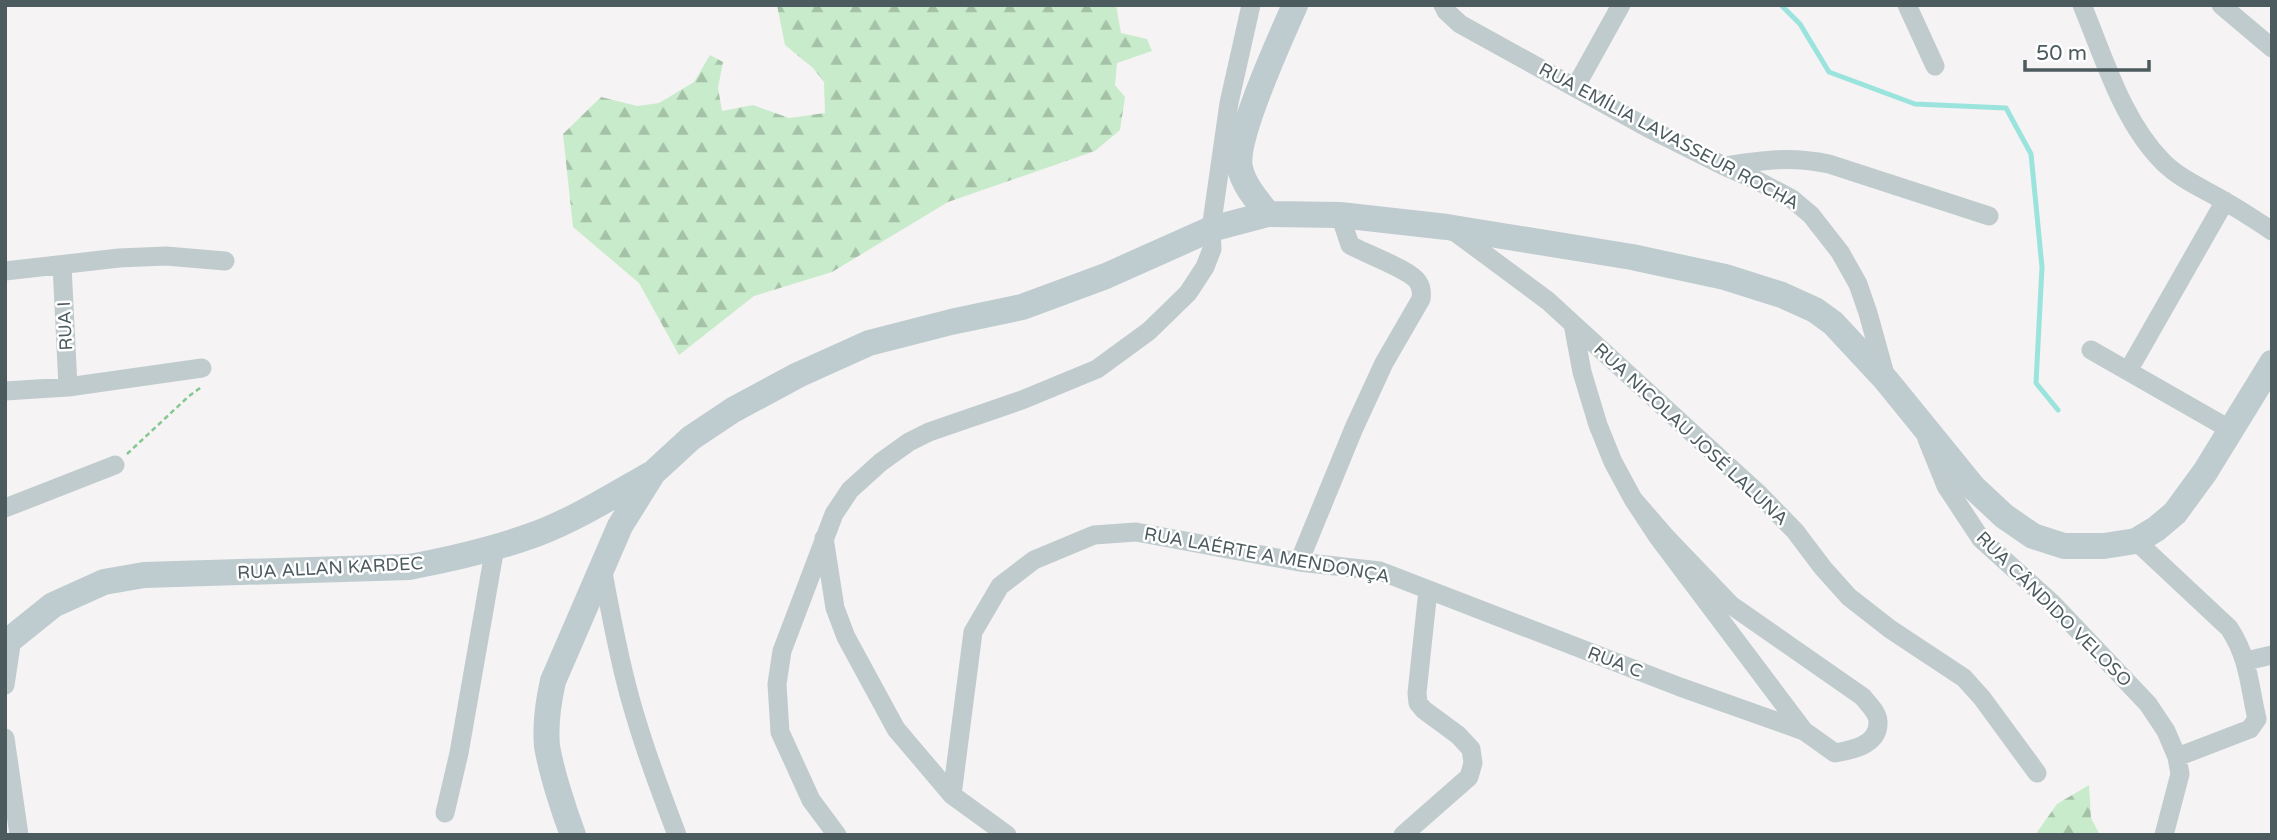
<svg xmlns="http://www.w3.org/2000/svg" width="2277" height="840" viewBox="0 0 2277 840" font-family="'Varela Round',sans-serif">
	<defs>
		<pattern id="forest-firs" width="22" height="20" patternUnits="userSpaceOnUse" patternTransform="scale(1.75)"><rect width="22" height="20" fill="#c8eccb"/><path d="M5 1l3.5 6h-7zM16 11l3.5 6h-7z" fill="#a5c2a8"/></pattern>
	</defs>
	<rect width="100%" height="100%" fill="#f5f3f3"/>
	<path fill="url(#forest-firs)" d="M 777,5 L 1116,5 L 1121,33 L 1147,39 L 1152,51 L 1117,63 L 1115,85 L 1125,97 L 1120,130 L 1095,151 L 948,202 L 832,272 L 754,296 L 679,355 L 639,283 L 573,227 L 563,134 L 601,97 L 637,106 L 659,103 L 694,82 L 710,55 L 723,62 L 718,88 L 722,111 L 753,105 L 789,118 L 825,113 L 824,82 L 813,68 L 785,45 Z
		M 2089,785 L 2091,818 L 2100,835 L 2035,835 L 2057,804 Z"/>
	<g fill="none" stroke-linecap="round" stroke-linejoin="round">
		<path stroke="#9ae4dd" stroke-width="5" d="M 1781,5 L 1800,24 L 1829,72 L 1915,104 L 2006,108 L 2031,154 L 2042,267 L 2036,383 L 2058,410"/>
		<path stroke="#83c791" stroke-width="2.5" stroke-dasharray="5 3.5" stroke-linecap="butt" d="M 127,454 L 189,396 L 203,386"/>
		<path stroke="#c0cbcd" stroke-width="19" d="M 1443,5 L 1446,11 L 1460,24 L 1648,128 L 1724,166 L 1756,180 L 1792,199 L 1811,215 L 1840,252 L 1858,284 L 1868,313 L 1886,378
			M 1907,5 L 1935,66
			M 2082,5 C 2104,57 2122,121 2163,162 C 2181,180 2205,189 2226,202 C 2242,211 2257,221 2272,231
			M 2221,5 L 2272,48
			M 1576,86 L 1621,5
			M 1725,166 C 1764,160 1790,156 1829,164 L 1989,216
			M 1451,229 L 1548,301 L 1760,495 L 1795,531 L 1823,568 L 1849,597 L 1890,629 L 1964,678 L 1982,698 L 2037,773
			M 62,265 L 68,387
			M 5,271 L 119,258 L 166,256 L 225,261
			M 1573,324 L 1582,372 L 1598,425 L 1613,462 L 1633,499 L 1658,537 L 1804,731 L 1835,753 C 1852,750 1879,745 1878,722 C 1878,712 1868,704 1863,697 L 1731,605 L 1665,536 L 1633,499
			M 2091,350 L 2231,430
			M 2128,371 L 2225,201
			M 5,391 L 68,387 L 202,368
			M 1927,439 L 1946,486 L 1981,539 L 2052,603 L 2148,704 L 2166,731 L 2177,757 L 2180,774 L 2164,835
			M 5,508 L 115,465
			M 824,538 L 835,608 L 846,637 L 896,729 L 952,795 L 1007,835
			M 2136,541 L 2229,628 C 2249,658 2249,685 2257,719 L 2250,729 L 2177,757
			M 1299,562 L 1354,428 L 1384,363 L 1421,299 C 1422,293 1422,288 1418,282 C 1411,270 1366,254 1350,245 L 1340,215
			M 602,567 C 610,611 618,655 630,698 C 643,745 660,790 677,835
			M 2246,661 L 2272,655
			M 5,685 L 12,638
			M 5,738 L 19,835
			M 952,795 L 973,632 L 1000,586 L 1034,560 L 1094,535 L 1136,532 L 1299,562 L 1380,571 L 1680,687 L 1804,731
			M 445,813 L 459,753 L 495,547
			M 837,835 L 811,800 L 780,732 L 777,684 L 782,651 L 834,514 L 850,490 L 881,462 L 909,442 L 929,432 L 1022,400 L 1097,369 L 1149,331 L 1188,293 L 1205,267 L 1212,249 L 1211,229 L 1229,103 L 1251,5
			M 1403,835 L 1469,777 L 1473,763 L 1471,749 L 1458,735 L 1424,710 L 1418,703 L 1417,693 L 1428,590"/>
		<path stroke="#becbcf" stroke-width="26" d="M 1268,214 C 1257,200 1244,186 1240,168 C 1234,138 1281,37 1295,5
			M 5,640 L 12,638 L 53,605 L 104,582 L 144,575 L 409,567 C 452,559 495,549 536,534 C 576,519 614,495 651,474
			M 573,835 C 564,811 551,771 547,746 C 545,724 548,703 553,681 L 620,526 L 653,473 L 691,438 L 733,410 L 798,375 L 869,343 L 951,322 L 1022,307 L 1106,276 L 1211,229 L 1268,214 L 1340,215 L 1447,227 L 1632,257 L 1725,277 L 1782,295 L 1815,310 L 1833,323 L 1886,380 L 1973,487 L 2004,516 L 2033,536 L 2064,546 L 2104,546 L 2136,541 L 2156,529 L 2175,513 L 2205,472 L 2272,363"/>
	</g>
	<g text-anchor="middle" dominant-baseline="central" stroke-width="5" stroke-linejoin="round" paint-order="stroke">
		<g font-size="18" fill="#4c5b5e" stroke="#fff">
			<text transform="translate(1669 136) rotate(28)">RUA EMÍLIA LAVASSEUR ROCHA</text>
			<text transform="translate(65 326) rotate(-93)">RUA I</text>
			<text transform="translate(1691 434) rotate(43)">RUA NICOLAU JOSÉ LALUNA</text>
			<text transform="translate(1267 555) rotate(10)">RUA LAÉRTE A MENDONÇA</text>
			<text transform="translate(330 568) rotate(-3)">RUA ALLAN KARDEC</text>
			<text transform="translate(2054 609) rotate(45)">RUA CÂNDIDO VELOSO</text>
			<text transform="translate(1615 662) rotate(21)">RUA C</text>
		</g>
	</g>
	<rect width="2277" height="840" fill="none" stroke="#4c5b5e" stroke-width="14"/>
	<path d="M2025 60v10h124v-10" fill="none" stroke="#4c5b5e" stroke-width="3.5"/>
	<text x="2036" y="60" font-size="21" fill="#4c5b5e" stroke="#ffffff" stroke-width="5" paint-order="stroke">50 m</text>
</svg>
